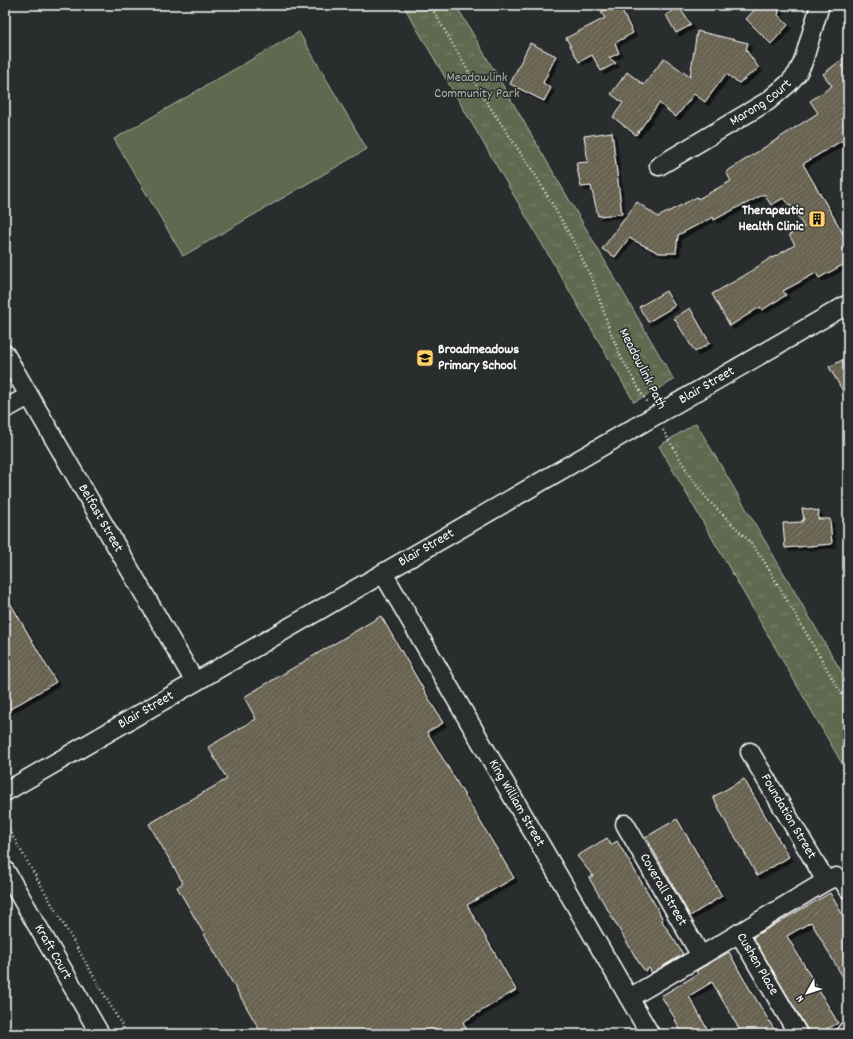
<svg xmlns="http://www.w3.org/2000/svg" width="853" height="1039" viewBox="0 0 853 1039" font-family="Dekko,sans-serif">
	<defs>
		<pattern id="grass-tufts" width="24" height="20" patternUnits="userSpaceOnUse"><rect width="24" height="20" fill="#61694f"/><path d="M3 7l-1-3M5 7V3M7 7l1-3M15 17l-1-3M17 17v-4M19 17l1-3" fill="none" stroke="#798069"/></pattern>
		<pattern id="building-hatch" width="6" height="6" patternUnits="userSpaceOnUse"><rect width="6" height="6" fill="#686251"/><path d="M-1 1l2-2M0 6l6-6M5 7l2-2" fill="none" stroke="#7f7a6b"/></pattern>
		<filter id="shadow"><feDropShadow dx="3.5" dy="3.5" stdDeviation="0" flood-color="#0009"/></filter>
	</defs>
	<rect width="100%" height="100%" fill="#2a2d2e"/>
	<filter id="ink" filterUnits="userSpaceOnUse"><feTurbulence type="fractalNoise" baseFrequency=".025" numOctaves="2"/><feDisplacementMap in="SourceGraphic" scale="8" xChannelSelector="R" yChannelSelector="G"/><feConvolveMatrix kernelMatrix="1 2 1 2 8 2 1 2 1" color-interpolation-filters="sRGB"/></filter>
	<g filter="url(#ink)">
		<path fill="url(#grass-tufts)" stroke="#b0b4a7" d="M 403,5 L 456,5 L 674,380 L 634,402 Z
			M 696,423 L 848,683 L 848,774 L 659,446 Z"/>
		<path fill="#61694f" stroke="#b0b4a7" d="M 299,32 L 367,149 L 183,256 L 114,139 Z"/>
		<path fill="url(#building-hatch)" stroke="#fff" filter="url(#shadow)" d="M 614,5 L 619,5 L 633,33 L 615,43 L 619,53 L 609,58 L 616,63 L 601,71 L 592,55 L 579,62 L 566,38 L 605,18 L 601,12 Z
			M 759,5 L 781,5 L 778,15 L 788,25 L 771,44 L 746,19 Z
			M 679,7 L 691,25 L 676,33 L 666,15 Z
			M 697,31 L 748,43 L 746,50 L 759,68 L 739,83 L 726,74 L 705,102 L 694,94 L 676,117 L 659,103 L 636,135 L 613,117 L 623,103 L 611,94 L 627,72 L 644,85 L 664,58 L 690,77 Z
			M 530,43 L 556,56 L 543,83 L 551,88 L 544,101 L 510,84 Z
			M 848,55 L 848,137 L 803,164 L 848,242 L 848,262 L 819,278 L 816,273 L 783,291 L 786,295 L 762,310 L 760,307 L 730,326 L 712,294 L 742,277 L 772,257 L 772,258 L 795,245 L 789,235 L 804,227 L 790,204 L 789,205 L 784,198 L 771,205 L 764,194 L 744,205 L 744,204 L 714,220 L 713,217 L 678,235 L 676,253 L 659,253 L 629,238 L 615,257 L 602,249 L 637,202 L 658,217 L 697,197 L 698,199 L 731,181 L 726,172 L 818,113 L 810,101 L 832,86 L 823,74 Z
			M 612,132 L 622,214 L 598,216 L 591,186 L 581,187 L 576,163 L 588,162 L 584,136 Z
			M 666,291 L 675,306 L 648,322 L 639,307 Z
			M 690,308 L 710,343 L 695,352 L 674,318 Z
			M 848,357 L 848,400 L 829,367 Z
			M 802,508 L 819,511 L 818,519 L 830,519 L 832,544 L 785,548 L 783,523 L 802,522 L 802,520 L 804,520 Z
			M 5,594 L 56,682 L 5,712 Z
			M 381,616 L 443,723 L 427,732 L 514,878 L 467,905 L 516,990 L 463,1022 L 469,1034 L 262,1034 L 177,887 L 183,883 L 149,824 L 227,779 L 208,747 L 256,719 L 244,697 Z
			M 744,779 L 789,857 L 757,876 L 741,846 L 728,826 L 713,797 Z
			M 677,819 L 722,896 L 690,916 L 646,837 Z
			M 607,838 L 611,845 L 617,841 L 657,908 L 663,920 L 662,921 L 683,954 L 652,973 L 649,968 L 645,971 L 639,963 L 589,878 L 593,876 L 577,856 Z
			M 830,893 L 848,924 L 848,986 L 811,922 L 787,936 L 838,1023 L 818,1034 L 808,1034 L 807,1029 L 753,937 Z
			M 729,952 L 742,976 L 777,1034 L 742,1034 L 712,982 L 689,996 L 710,1034 L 683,1034 L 675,1020 L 676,1020 L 661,996 L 698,974 L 696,971 Z"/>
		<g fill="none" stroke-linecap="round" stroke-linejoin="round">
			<defs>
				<g id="minor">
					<path id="s1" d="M 659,166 L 768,101 L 788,84 L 797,74 L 803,62 L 820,5"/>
					<path id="s2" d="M 5,354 L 195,682"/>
					<path d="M 5,409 L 29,396"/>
					<path id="s3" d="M 383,573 L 650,1034"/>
					<path id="s4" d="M 750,752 L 826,881"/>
					<path id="s5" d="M 5,792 L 848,304"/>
					<path id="s6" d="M 625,824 L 701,956"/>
					<path id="s7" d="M 5,870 L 100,1034"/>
					<path id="s8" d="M 739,933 L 798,1034"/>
					<path d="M 629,998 L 701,956 L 826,881 L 836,877 L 843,881 L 848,889"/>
					<path d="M 845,1034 L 848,1030"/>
				</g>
			</defs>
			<use href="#minor" stroke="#fff" stroke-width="21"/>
			<path stroke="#fff" stroke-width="2.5" stroke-dasharray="1 3" stroke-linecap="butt" d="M 430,5 L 484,98 L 536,176 L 575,244 L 593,281 L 612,336 L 621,357 L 647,403
				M 663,430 L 690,476 L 700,490 L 710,502 L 750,542 L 764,561 L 848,705
				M 5,823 L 127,1034"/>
			<use href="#minor" stroke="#2a2d2e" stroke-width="18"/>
		</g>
	</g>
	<defs>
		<symbol id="building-square" viewBox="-11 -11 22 22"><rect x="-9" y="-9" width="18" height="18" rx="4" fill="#ffd166" stroke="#2a2d2e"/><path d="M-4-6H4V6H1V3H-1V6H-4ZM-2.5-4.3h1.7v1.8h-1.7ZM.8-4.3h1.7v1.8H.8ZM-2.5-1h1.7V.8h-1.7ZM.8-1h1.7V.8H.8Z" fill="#111"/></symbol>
		<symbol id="school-square" viewBox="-11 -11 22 22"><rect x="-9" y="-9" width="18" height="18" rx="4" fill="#ffd166" stroke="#2a2d2e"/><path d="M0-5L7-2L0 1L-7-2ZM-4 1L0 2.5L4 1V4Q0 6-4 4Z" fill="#111"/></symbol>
	</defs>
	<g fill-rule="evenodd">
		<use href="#building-square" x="807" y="209" width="20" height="20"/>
		<use href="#school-square" x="415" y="348" width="20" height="20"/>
	</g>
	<g text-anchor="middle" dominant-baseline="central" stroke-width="3" stroke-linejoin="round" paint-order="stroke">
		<g font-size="14" fill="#b0b4a7" stroke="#2a2d2e">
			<text x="477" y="78">Meadowlink<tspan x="477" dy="16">Community Park</tspan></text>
		</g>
		<g font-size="14" fill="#fff" stroke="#2a2d2e">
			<text stroke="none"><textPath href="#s1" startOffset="120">Marong Court</textPath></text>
			<text transform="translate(642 369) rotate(63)">Meadowlink Path</text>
			<text stroke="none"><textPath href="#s5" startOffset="811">Blair Street</textPath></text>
			<text stroke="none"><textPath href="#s2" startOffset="190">Belfast Street</textPath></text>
			<text stroke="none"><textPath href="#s5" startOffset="487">Blair Street</textPath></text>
			<text stroke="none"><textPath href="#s5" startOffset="163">Blair Street</textPath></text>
			<text stroke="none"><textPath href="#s3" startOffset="266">King William Street</textPath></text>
			<text stroke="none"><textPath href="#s4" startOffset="75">Foundation Street</textPath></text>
			<text stroke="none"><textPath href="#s6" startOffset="76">Coverall Street</textPath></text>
			<text stroke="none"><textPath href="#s7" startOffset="95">Kraft Court</textPath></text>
			<text stroke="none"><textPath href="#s8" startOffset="36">Cushen Place</textPath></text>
		</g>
		<g font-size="14" font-weight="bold" fill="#fff" stroke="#2a2d2e" text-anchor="end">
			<text x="804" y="211">Therapeutic<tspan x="804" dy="16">Health Clinic</tspan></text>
			<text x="438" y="350" text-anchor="start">Broadmeadows<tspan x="438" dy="16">Primary School</tspan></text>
		</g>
	</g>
	<rect width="853" height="1039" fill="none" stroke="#2a2d2e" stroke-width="20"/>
	<rect x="10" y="10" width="833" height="1019" fill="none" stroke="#fff" stroke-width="1.5" filter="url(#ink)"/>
	<g transform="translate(807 993) rotate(231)" stroke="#2a2d2e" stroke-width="3" paint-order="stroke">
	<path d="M0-3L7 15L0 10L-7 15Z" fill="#ffffff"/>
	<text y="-6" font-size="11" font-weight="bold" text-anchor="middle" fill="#ffffff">N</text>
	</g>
</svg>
